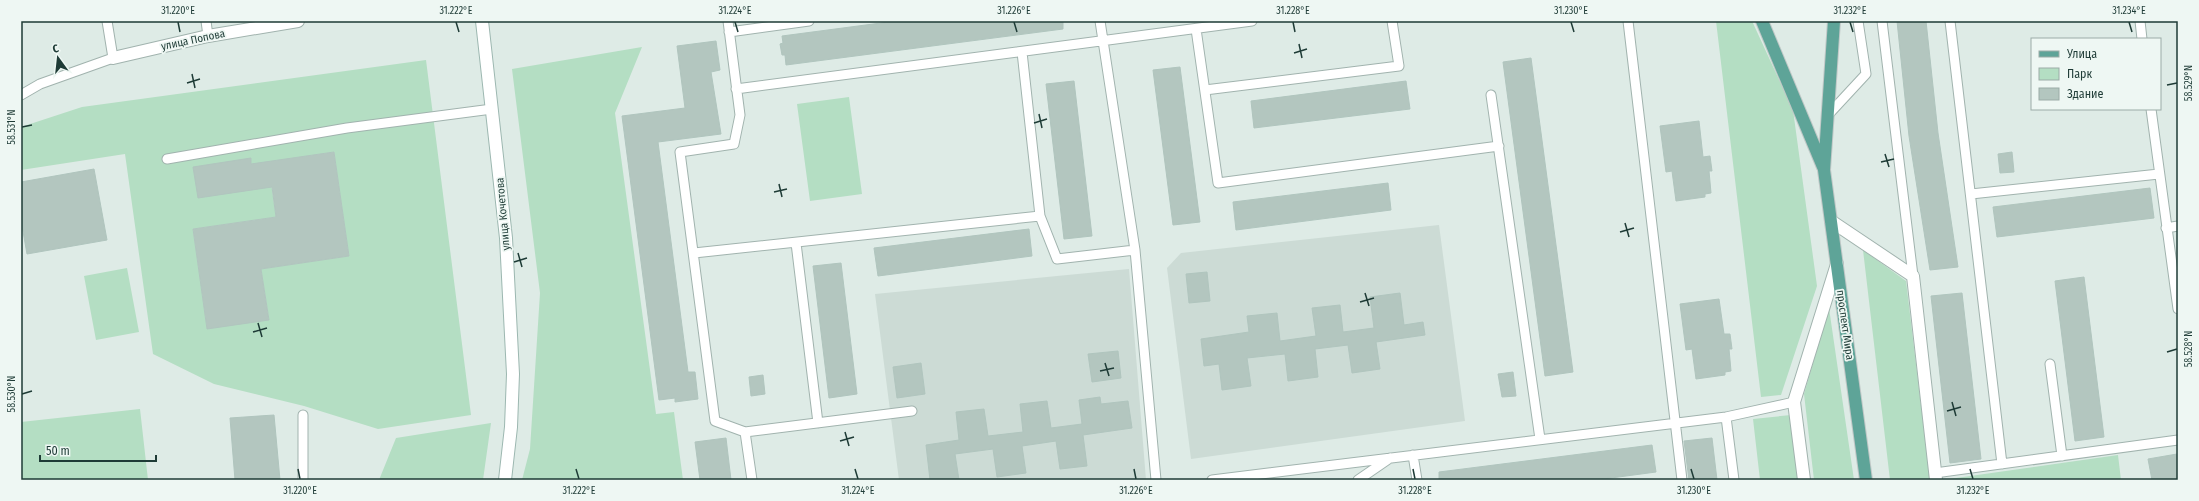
<svg xmlns="http://www.w3.org/2000/svg" width="2199" height="501" viewBox="0 0 2199 501" font-family="'Fira Sans Condensed',sans-serif">
	<rect width="100%" height="100%" fill="#deebe6"/>
	<path fill="#ccdbd5" d="M 1439,225 L 1465,421 L 1191,459 L 1167,268 L 1181,253 Z
		M 1129,269 L 1146,480 L 899,480 L 875,294 Z"/>
	<path fill="#b4dec3" fill-rule="evenodd" d="M 1716,21 L 1752,21 L 1793,110 L 1817,286 L 1781,395 L 1761,397 Z
		M 642,47 L 615,113 L 656,414 L 674,412 L 683,480 L 522,480 L 530,449 L 540,293 L 512,69 Z
		M 426,60 L 471,415 L 378,429 L 304,406 L 214,384 L 153,354 L 125,154 L 21,170 L 21,127 L 82,107 ZM 334,152 L 349,256 L 261,269 L 269,319 L 207,328 L 193,229 L 276,217 L 268,162 Z
		M 849,97 L 862,194 L 810,201 L 797,104 Z
		M 1863,250 L 1906,281 L 1930,480 L 1890,480 Z
		M 127,268 L 139,332 L 96,340 L 84,276 Z
		M 1829,308 L 1854,480 L 1814,480 L 1804,394 Z
		M 140,409 L 148,480 L 21,480 L 21,422 Z
		M 1791,415 L 1799,480 L 1760,480 L 1753,419 Z
		M 491,423 L 483,480 L 379,480 L 396,438 Z
		M 2118,455 L 2121,480 L 1949,480 L 1949,479 Z"/>
	<path fill="#b3c6bf" stroke="#b0c5be" d="M 896,21 L 1063,21 L 1063,29 L 786,65 L 785,55 L 782,55 L 780,44 L 783,43 L 782,36 Z
		M 1897,21 L 1926,21 L 1938,133 L 1958,267 L 1930,270 L 1909,136 Z
		M 716,41 L 720,70 L 711,72 L 721,134 L 658,142 L 688,372 L 695,372 L 698,399 L 675,402 L 675,398 L 659,400 L 622,116 L 685,108 L 677,46 Z
		M 1531,58 L 1573,372 L 1545,376 L 1503,62 Z
		M 1180,67 L 1200,222 L 1173,225 L 1153,70 Z
		M 1074,81 L 1092,236 L 1064,239 L 1046,84 Z
		M 1406,81 L 1410,109 L 1254,128 L 1251,101 Z
		M 1699,121 L 1703,157 L 1710,156 L 1712,171 L 1709,171 L 1711,193 L 1705,194 L 1705,197 L 1676,201 L 1672,171 L 1666,172 L 1660,126 Z
		M 334,152 L 349,256 L 261,269 L 269,320 L 207,329 L 193,229 L 276,217 L 272,187 L 198,198 L 193,167 L 251,158 L 251,164 Z
		M 2012,152 L 2014,172 L 2000,173 L 1998,154 Z
		M 94,169 L 107,240 L 27,254 L 21,220 L 21,182 Z
		M 1388,183 L 1391,210 L 1236,230 L 1233,202 Z
		M 2150,188 L 2154,218 L 1997,237 L 1993,207 Z
		M 1029,229 L 1032,256 L 878,276 L 874,248 Z
		M 841,263 L 857,394 L 829,398 L 813,266 Z
		M 1207,272 L 1210,301 L 1189,303 L 1186,274 Z
		M 2084,277 L 2104,437 L 2075,441 L 2055,281 Z
		M 1400,293 L 1404,325 L 1423,322 L 1425,335 L 1376,342 L 1380,369 L 1352,373 L 1348,345 L 1315,349 L 1318,377 L 1288,381 L 1285,354 L 1247,358 L 1251,386 L 1222,390 L 1219,364 L 1204,366 L 1201,339 L 1249,332 L 1247,316 L 1277,313 L 1280,341 L 1316,336 L 1312,308 L 1340,305 L 1343,332 L 1374,328 L 1370,297 Z
		M 1962,293 L 1981,459 L 1950,463 L 1931,296 Z
		M 1719,299 L 1724,334 L 1730,334 L 1732,349 L 1729,349 L 1731,371 L 1725,372 L 1725,375 L 1696,379 L 1692,349 L 1686,350 L 1680,304 Z
		M 1118,351 L 1121,378 L 1092,382 L 1088,354 Z
		M 921,363 L 925,394 L 897,398 L 893,367 Z
		M 1513,372 L 1516,396 L 1502,397 L 1498,374 Z
		M 763,375 L 765,394 L 751,396 L 749,377 Z
		M 1100,397 L 1101,404 L 1128,401 L 1132,428 L 1083,435 L 1087,466 L 1060,469 L 1056,441 L 1022,446 L 1026,473 L 997,477 L 993,449 L 955,454 L 959,480 L 930,480 L 926,445 L 959,440 L 956,412 L 984,409 L 988,436 L 1023,432 L 1020,404 L 1047,401 L 1051,428 L 1082,424 L 1079,400 Z
		M 274,415 L 280,480 L 235,480 L 230,418 Z
		M 726,438 L 731,480 L 700,480 L 695,442 Z
		M 1712,438 L 1717,480 L 1689,480 L 1684,441 Z
		M 1652,445 L 1656,472 L 1596,480 L 1439,480 L 1439,472 Z
		M 2177,454 L 2178,480 L 2152,480 L 2148,459 Z"/>
	<g fill="none" stroke-linecap="round" stroke-linejoin="round">
		<defs>
			<path id="lane" d="M 206,21 L 208,36
				M 728,21 L 740,115 L 734,144 L 680,152 L 715,421 L 745,432 L 752,480
				M 1100,21 L 1135,250 L 1156,480
				M 1628,21 L 1682,480
				M 1882,21 L 1913,276
				M 1950,21 L 2002,464
				M 2140,21 L 2142,39
				M 1196,29 L 1218,183 L 1499,146
				M 729,32 L 809,21
				M 736,89 L 1252,21
				M 1205,90 L 1399,66 L 1392,21
				M 21,95 L 40,84 L 113,58 L 107,21
				M 1491,95 L 1540,439
				M 2151,109 L 2178,309
				M 1828,115 L 1866,74 L 1858,21
				M 167,159 L 347,128 L 492,109
				M 1971,194 L 2159,174
				M 1040,216 L 1057,259 L 1135,250
				M 2166,228 L 2178,226
				M 796,243 L 818,423
				M 694,253 L 1040,216 L 1022,52
				M 2050,364 L 2062,456
				M 1726,417 L 1734,480
				M 745,432 L 912,411
				M 1413,455 L 1417,480
				M 1935,473 L 2178,440
				M 303,480 L 303,415
				M 1212,480 L 1726,417 L 1794,402
				M 1358,480 L 1390,458"/>
			<path id="street" d="M 113,58 L 208,36 L 298,21
				M 1831,221 L 1913,276 L 1936,480
				M 1804,480 L 1794,402 L 1837,264"/>
			<path id="secondary" d="M 482,21 L 506,238 L 513,374 L 511,427 L 505,480"/>
			<path id="primary" d="M 1762,21 L 1823,167
				M 1834,21 L 1824,170 L 1866,480"/>
		</defs>
		<use href="#lane" stroke="#a1b3ae" stroke-width="11"/>
		<use href="#street" stroke="#a1b3ae" stroke-width="14"/>
		<use href="#secondary" stroke="#9cb7b0" stroke-width="14"/>
		<use href="#primary" stroke="#c0c8c7" stroke-width="14"/>
		<use href="#lane" stroke="#fff" stroke-width="9"/>
		<use href="#street" stroke="#fff" stroke-width="12"/>
		<use href="#secondary" stroke="#fff" stroke-width="12"/>
		<use href="#primary" stroke="#5ea498" stroke-width="12"/>
	</g>
	<path fill="none" stroke="#1e3b36" stroke-width="1.5" d="M 178,22 L 180,32M 456,22 L 459,32M 735,22 L 738,32M 1014,22 L 1017,32M 1293,22 L 1295,32M 1571,22 L 1574,32M 1850,22 L 1853,32M 2129,22 L 2132,32M 1299,44 L 1302,58M 1294,53 L 1307,49M 192,74 L 195,88M 187,83 L 200,79M 2167,85 L 2177,83M 1039,114 L 1042,128M 1034,123 L 1047,119M 22,127 L 32,125M 1885,154 L 1889,167M 1881,162 L 1894,159M 779,184 L 782,197M 774,192 L 787,189M 1625,223 L 1629,237M 1620,232 L 1634,228M 518,253 L 522,267M 514,262 L 527,258M 1365,293 L 1369,306M 1360,302 L 1374,298M 258,323 L 262,337M 253,332 L 267,328M 2167,352 L 2177,349M 1105,363 L 1109,376M 1100,371 L 1114,368M 22,394 L 32,391M 1952,402 L 1956,416M 1947,411 L 1961,407M 845,432 L 849,446M 840,441 L 854,437M 298,469 L 300,479M 576,469 L 579,479M 855,469 L 858,479M 1134,469 L 1136,479M 1413,469 L 1415,479M 1691,469 L 1694,479M 1970,469 L 1973,479"/>
	<g text-anchor="middle" dominant-baseline="central" stroke-width="3.5" stroke-linejoin="round" paint-order="stroke">
		<g font-size="11" fill="#1e3b36" stroke="#eef7f3">
			<text transform="translate(193 40) rotate(-12)">улица Попова</text>
			<text transform="translate(503 214) rotate(-95)">улица Кочетова</text>
			<text transform="translate(1845 325) rotate(82)">проспект Мира</text>
		</g>
	</g>
	<rect width="2199" height="501" fill="none" stroke="#eef7f3" stroke-width="44"/>
	<rect x="2031" y="38" width="130" height="72" fill="#eef7f3" stroke="#9baca7"/>
	<rect x="2039" y="51" width="20" height="6" fill="#5ea498" stroke="#9baca7"/>
	<text x="2067" y="58" font-size="12" fill="#1e3b36">Улица</text>
	<rect x="2039" y="68" width="20" height="12" fill="#b4dec3" stroke="#9baca7"/>
	<text x="2067" y="78" font-size="12" fill="#1e3b36">Парк</text>
	<rect x="2039" y="88" width="20" height="12" fill="#b3c6bf" stroke="#9baca7"/>
	<text x="2067" y="98" font-size="12" fill="#1e3b36">Здание</text>
	<g transform="translate(58 58) rotate(345)" stroke="#eef7f3" stroke-width="3" paint-order="stroke">
	<path d="M0-3L7 15L0 10L-7 15Z" fill="#1e3b36"/>
	<text y="-6" font-size="11" font-weight="bold" text-anchor="middle" fill="#1e3b36">С</text>
	</g>
	<path d="M40 455v6h116v-6" fill="none" stroke="#1e3b36" stroke-width="2"/>
	<text x="46" y="455" font-size="12" fill="#1e3b36" stroke="#eef7f3" stroke-width="3" paint-order="stroke">50 m</text>
	<rect x="22" y="22" width="2155" height="457" fill="none" stroke="#1e3b36" stroke-width="1.5"/>
	<g font-size="10" text-anchor="middle" fill="#1e3b36">
		<text x="178" y="14">31.220°E</text>
		<text x="456" y="14">31.222°E</text>
		<text x="735" y="14">31.224°E</text>
		<text x="1014" y="14">31.226°E</text>
		<text x="1293" y="14">31.228°E</text>
		<text x="1571" y="14">31.230°E</text>
		<text x="1850" y="14">31.232°E</text>
		<text x="2129" y="14">31.234°E</text>
		<text transform="translate(2188 83) rotate(-90)" y="4">58.529°N</text>
		<text transform="translate(11 127) rotate(-90)" y="4">58.531°N</text>
		<text transform="translate(2188 349) rotate(-90)" y="4">58.528°N</text>
		<text transform="translate(11 394) rotate(-90)" y="4">58.530°N</text>
		<text x="300" y="494">31.220°E</text>
		<text x="579" y="494">31.222°E</text>
		<text x="858" y="494">31.224°E</text>
		<text x="1136" y="494">31.226°E</text>
		<text x="1415" y="494">31.228°E</text>
		<text x="1694" y="494">31.230°E</text>
		<text x="1973" y="494">31.232°E</text>
	</g>
</svg>
